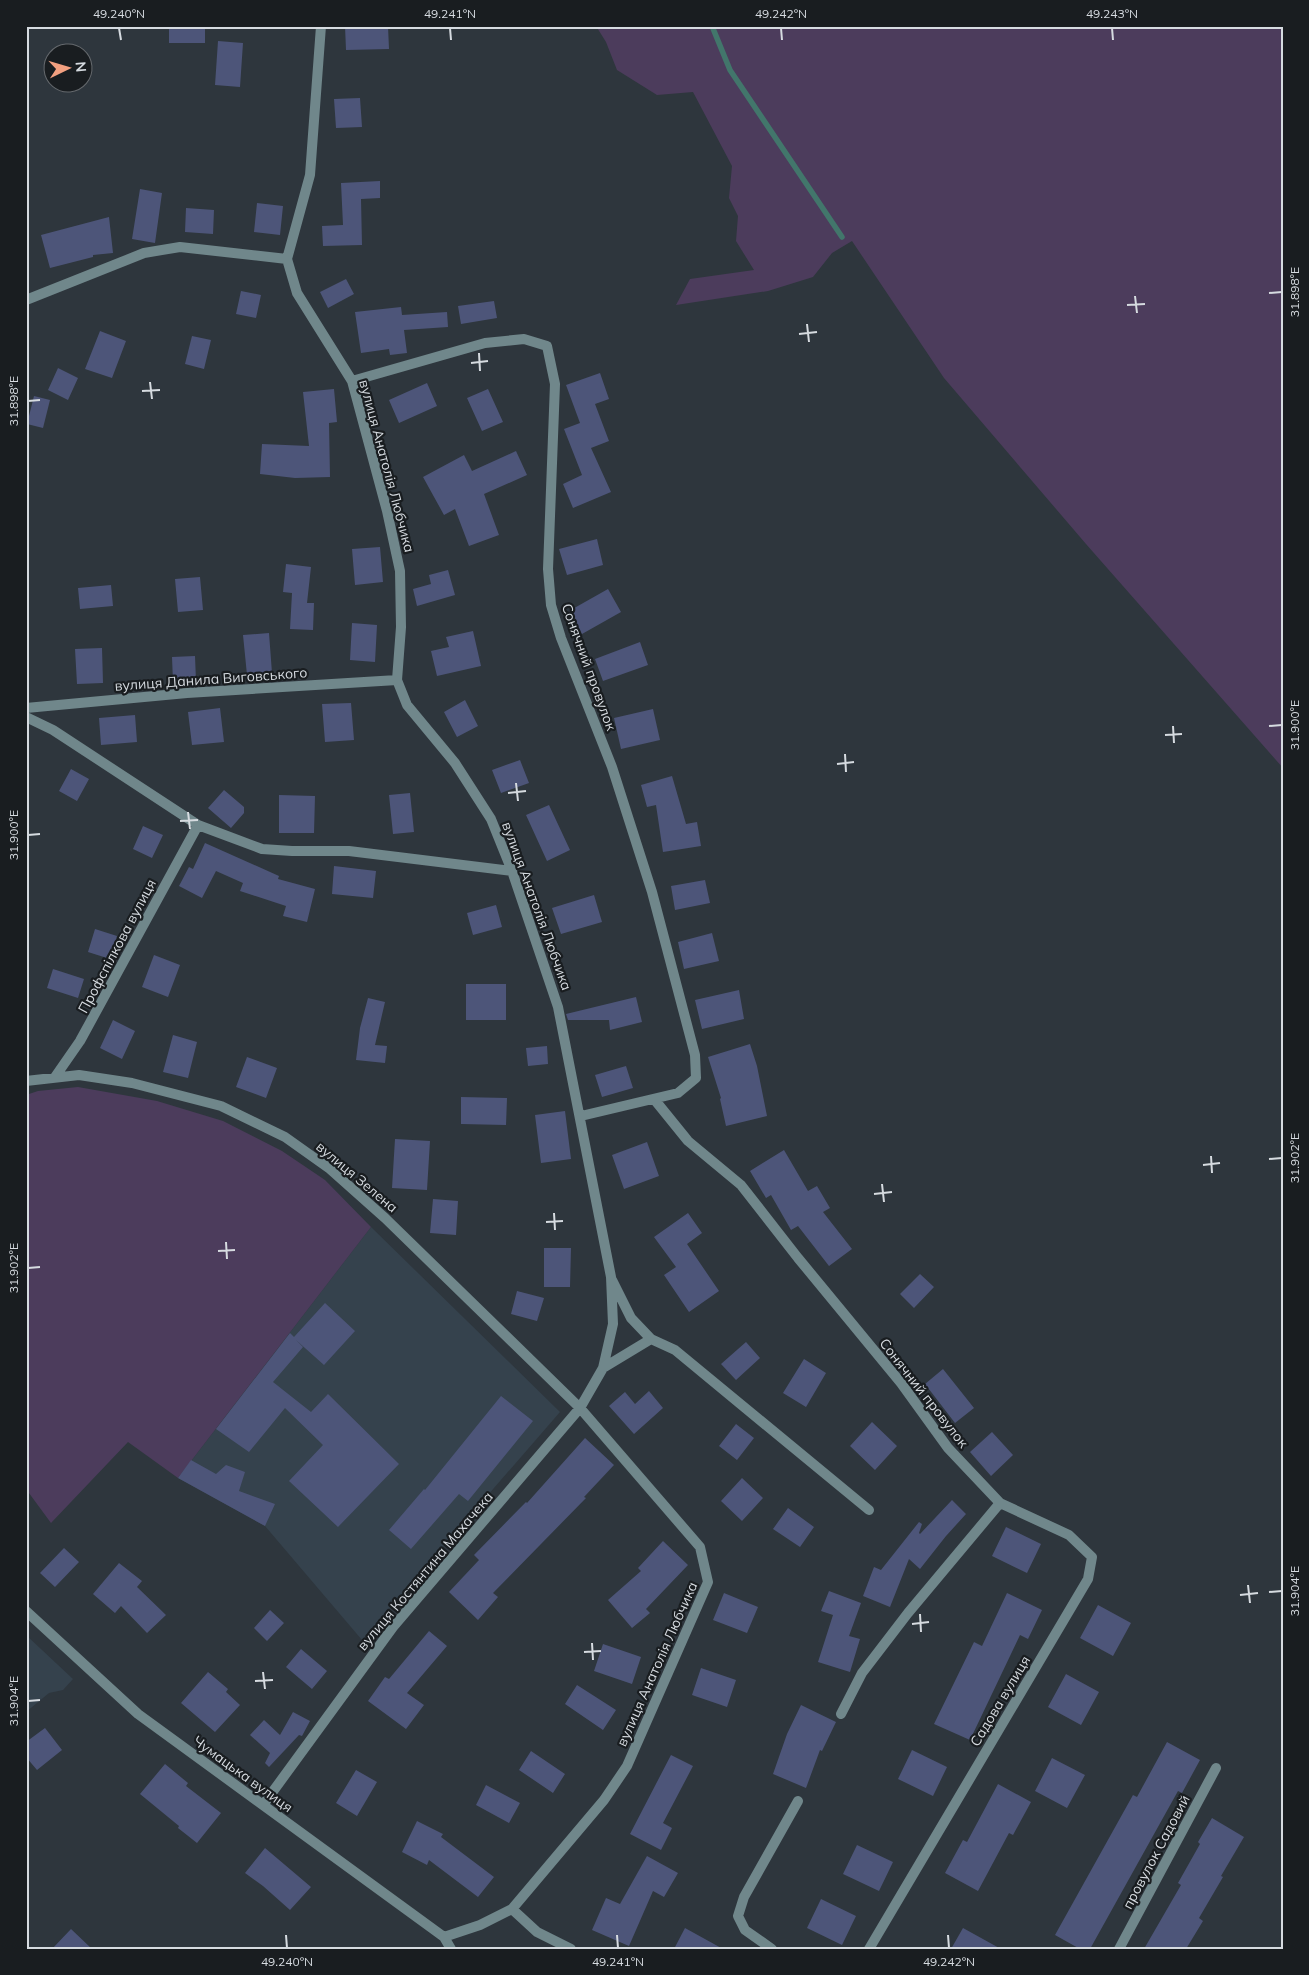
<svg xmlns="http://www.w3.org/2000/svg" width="1309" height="1975" viewBox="0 0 1309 1975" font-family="Mulish,sans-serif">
	<rect width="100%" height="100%" fill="#2e363d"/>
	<path fill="#35424d" d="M 371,1227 L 560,1412 L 362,1640 L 265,1526 L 178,1478 Z
		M 26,1635 L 73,1679 L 63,1690 L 49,1693 L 26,1712 Z"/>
	<path fill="#4c3c5c" d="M 596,26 L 1283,26 L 1283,768 L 1086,544 L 944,378 L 852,241 L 832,253 L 813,277 L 768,291 L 676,305 L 690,279 L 754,270 L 736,241 L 738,216 L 729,198 L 732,166 L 693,92 L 657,95 L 617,70 L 606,42 Z
		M 78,1087 L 157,1101 L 223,1121 L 282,1151 L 325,1180 L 371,1227 L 178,1478 L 128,1442 L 51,1523 L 26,1489 L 26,1095 L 38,1091 Z"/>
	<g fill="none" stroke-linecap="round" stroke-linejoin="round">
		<path stroke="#42766b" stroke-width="5.5" d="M 712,26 L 730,70 L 842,237"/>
	</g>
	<path fill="#4d5579" d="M 169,26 L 205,26 L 205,43 L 169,43 Z
		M 345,26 L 388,26 L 389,49 L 346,50 Z
		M 218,41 L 243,43 L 240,87 L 215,85 Z
		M 360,98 L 362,127 L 336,128 L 334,99 Z
		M 380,181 L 380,198 L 361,199 L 362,245 L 323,246 L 322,226 L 343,225 L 341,183 Z
		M 140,189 L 162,193 L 155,243 L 132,239 Z
		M 257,203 L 283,206 L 280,235 L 254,232 Z
		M 186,208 L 214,210 L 213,234 L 185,232 Z
		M 109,217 L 113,253 L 93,255 L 93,257 L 50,268 L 41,235 Z
		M 346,279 L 354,294 L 328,308 L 320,292 Z
		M 241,291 L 261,295 L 256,318 L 236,314 Z
		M 494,301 L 497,318 L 461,324 L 458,306 Z
		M 401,307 L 402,315 L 447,312 L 448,327 L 404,330 L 407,353 L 390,355 L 389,349 L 361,353 L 355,312 Z
		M 100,331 L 126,341 L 112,378 L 85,369 Z
		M 192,336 L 211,340 L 204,369 L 185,364 Z
		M 58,368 L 78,378 L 68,400 L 48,390 Z
		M 600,373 L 609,399 L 595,404 L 609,441 L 591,448 L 611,492 L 573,508 L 563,484 L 582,475 L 564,429 L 580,423 L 566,385 Z
		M 427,383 L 437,406 L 399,423 L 389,400 Z
		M 334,389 L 337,422 L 329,423 L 330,477 L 295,478 L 260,474 L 262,444 L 309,446 L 303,392 Z
		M 488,389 L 503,422 L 482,431 L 467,398 Z
		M 34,396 L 50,400 L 43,428 L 27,424 Z
		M 516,451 L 527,475 L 484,494 L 499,535 L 469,546 L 455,509 L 444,515 L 423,477 L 464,455 L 472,471 Z
		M 597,539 L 603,565 L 567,575 L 559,549 Z
		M 380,547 L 383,582 L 355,585 L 352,549 Z
		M 286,564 L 311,567 L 307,603 L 314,603 L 313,630 L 290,629 L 292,593 L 283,592 Z
		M 448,570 L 455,595 L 417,606 L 413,589 L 431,584 L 429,575 Z
		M 200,577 L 203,610 L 178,612 L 175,579 Z
		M 111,585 L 113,606 L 80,609 L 78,588 Z
		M 608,589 L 621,612 L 582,634 L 569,611 Z
		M 352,623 L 377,625 L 375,662 L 350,660 Z
		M 473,631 L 481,666 L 437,676 L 431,651 L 449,647 L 446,637 Z
		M 269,633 L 272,673 L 247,675 L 243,635 Z
		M 640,642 L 648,665 L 603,681 L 595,659 Z
		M 102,648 L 103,683 L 77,684 L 75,649 Z
		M 195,656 L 196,681 L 173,682 L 172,657 Z
		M 465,700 L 478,726 L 457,737 L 444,712 Z
		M 351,703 L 354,740 L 325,742 L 322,704 Z
		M 220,708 L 224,742 L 192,745 L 188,712 Z
		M 653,709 L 660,740 L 621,749 L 614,718 Z
		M 135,715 L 137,742 L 101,745 L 99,718 Z
		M 520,760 L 529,783 L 501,793 L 492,770 Z
		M 71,769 L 89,779 L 77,801 L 59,791 Z
		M 672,776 L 686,824 L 697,822 L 701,846 L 663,852 L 656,805 L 647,807 L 641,785 Z
		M 224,790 L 244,807 L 244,813 L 231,828 L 208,808 Z
		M 410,793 L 414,832 L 393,834 L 389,795 Z
		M 279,795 L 315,796 L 314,833 L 279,833 Z
		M 549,805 L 570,850 L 547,861 L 526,815 Z
		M 143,826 L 163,835 L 152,858 L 133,849 Z
		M 205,843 L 279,876 L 278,879 L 315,889 L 307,922 L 283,916 L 286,906 L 240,891 L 243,883 L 216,871 L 202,898 L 179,886 L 189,867 L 193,869 Z
		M 334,866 L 376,871 L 373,898 L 332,894 Z
		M 705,880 L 710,903 L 675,910 L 671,886 Z
		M 594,895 L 602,922 L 561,934 L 552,908 Z
		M 496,905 L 502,927 L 473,935 L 467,913 Z
		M 95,929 L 117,936 L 110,959 L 88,952 Z
		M 712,933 L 719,961 L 684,969 L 678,942 Z
		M 154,955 L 180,965 L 168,997 L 142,987 Z
		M 53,969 L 84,979 L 78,998 L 47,988 Z
		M 466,984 L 506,984 L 506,1020 L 466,1020 Z
		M 739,990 L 744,1019 L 702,1029 L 695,1000 Z
		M 636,997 L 642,1022 L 610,1030 L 609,1020 L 568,1020 L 566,1014 Z
		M 368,998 L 385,1002 L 375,1045 L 387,1046 L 385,1063 L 356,1060 L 360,1028 Z
		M 113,1020 L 135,1031 L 122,1059 L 100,1048 Z
		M 173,1035 L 197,1042 L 188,1078 L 163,1072 Z
		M 750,1044 L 757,1066 L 767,1116 L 726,1126 L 720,1099 L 721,1098 L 708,1057 Z
		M 547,1046 L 548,1064 L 528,1066 L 526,1048 Z
		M 247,1057 L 277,1068 L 266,1098 L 236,1087 Z
		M 626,1066 L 633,1088 L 602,1097 L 595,1075 Z
		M 461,1097 L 507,1098 L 506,1125 L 461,1124 Z
		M 565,1111 L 571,1159 L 541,1163 L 535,1115 Z
		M 395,1139 L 430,1141 L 427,1190 L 392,1188 Z
		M 647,1142 L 659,1176 L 624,1189 L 612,1155 Z
		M 784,1150 L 808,1191 L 817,1186 L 830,1208 L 823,1212 L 852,1249 L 829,1266 L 798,1226 L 791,1230 L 771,1195 L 766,1198 L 750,1171 Z
		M 433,1199 L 458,1201 L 456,1235 L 430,1233 Z
		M 688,1213 L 702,1233 L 687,1244 L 719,1291 L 689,1312 L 664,1275 L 676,1267 L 654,1237 Z
		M 544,1248 L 571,1248 L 570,1287 L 544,1287 Z
		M 920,1274 L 934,1287 L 914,1308 L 900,1294 Z
		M 517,1291 L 544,1298 L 537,1321 L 511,1314 Z
		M 325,1303 L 355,1331 L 324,1365 L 296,1340 L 303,1347 L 273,1382 L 311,1412 L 328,1394 L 399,1464 L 338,1527 L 289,1481 L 323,1445 L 285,1408 L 249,1452 L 216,1429 L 290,1333 L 294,1337 Z
		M 746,1342 L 760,1358 L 736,1380 L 721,1364 Z
		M 804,1359 L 826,1373 L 806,1407 L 783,1393 Z
		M 943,1369 L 974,1408 L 955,1423 L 925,1384 Z
		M 649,1391 L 663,1408 L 634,1434 L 609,1406 L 625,1392 L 635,1404 Z
		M 501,1396 L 533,1421 L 468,1501 L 459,1494 L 411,1549 L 389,1530 L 424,1489 L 425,1490 Z
		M 872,1422 L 897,1446 L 875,1470 L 850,1446 Z
		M 736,1424 L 754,1438 L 737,1460 L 719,1446 Z
		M 992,1432 L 1013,1455 L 991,1476 L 970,1452 Z
		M 585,1438 L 614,1465 L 584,1497 L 586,1498 L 493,1593 L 498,1597 L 478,1620 L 449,1592 L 479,1560 L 474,1555 L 526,1502 L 527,1503 Z
		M 191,1460 L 216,1474 L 226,1465 L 245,1472 L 239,1491 L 275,1504 L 265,1526 L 178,1478 Z
		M 742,1478 L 763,1498 L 742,1521 L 721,1501 Z
		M 952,1500 L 966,1514 L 946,1536 L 920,1569 L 909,1559 L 890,1607 L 863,1596 L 874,1567 L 881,1570 L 919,1522 L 922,1524 L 919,1533 L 920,1534 Z
		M 788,1508 L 814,1527 L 800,1547 L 773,1529 Z
		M 1006,1527 L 1041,1544 L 1027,1573 L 992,1556 Z
		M 663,1541 L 688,1565 L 646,1609 L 650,1613 L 632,1628 L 608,1600 L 641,1571 L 638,1568 Z
		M 64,1548 L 79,1562 L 55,1587 L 40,1573 Z
		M 119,1563 L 142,1581 L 137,1587 L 166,1615 L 147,1633 L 121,1606 L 115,1613 L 93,1594 Z
		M 829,1591 L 861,1603 L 849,1636 L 860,1639 L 850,1672 L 818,1662 L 833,1615 L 821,1611 Z
		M 724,1593 L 758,1607 L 747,1633 L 713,1620 Z
		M 1007,1593 L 1042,1610 L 1028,1639 L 1020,1635 L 970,1740 L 934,1724 L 974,1642 L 982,1646 Z
		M 1098,1605 L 1131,1623 L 1113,1656 L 1080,1638 Z
		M 270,1610 L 284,1623 L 267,1641 L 254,1628 Z
		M 429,1631 L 447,1646 L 407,1693 L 424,1705 L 406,1729 L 368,1701 L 385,1677 L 389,1679 Z
		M 603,1644 L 641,1657 L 632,1684 L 594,1671 Z
		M 301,1649 L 327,1671 L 312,1689 L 286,1667 Z
		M 701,1668 L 736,1680 L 727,1707 L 692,1695 Z
		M 208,1672 L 228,1689 L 226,1692 L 240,1705 L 215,1732 L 181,1703 Z
		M 1066,1674 L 1099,1692 L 1081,1725 L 1048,1707 Z
		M 577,1685 L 616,1710 L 603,1730 L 565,1704 Z
		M 801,1705 L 836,1722 L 822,1751 L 820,1750 L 806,1788 L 773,1774 L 787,1734 Z
		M 293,1712 L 310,1721 L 302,1736 L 299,1735 L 269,1767 L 265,1763 L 270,1753 L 250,1735 L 264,1720 L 280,1735 Z
		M 45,1728 L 62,1750 L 37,1770 L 26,1757 L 26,1742 Z
		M 1167,1742 L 1200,1760 L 1182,1793 L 1178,1791 L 1090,1949 L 1080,1949 L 1055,1935 L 1133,1795 L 1137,1797 Z
		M 912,1750 L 947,1767 L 933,1796 L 898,1779 Z
		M 531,1751 L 565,1774 L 553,1793 L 519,1770 Z
		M 671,1755 L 693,1766 L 663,1823 L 672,1828 L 661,1850 L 630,1834 Z
		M 1052,1758 L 1085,1775 L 1067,1808 L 1035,1791 Z
		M 165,1764 L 188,1783 L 186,1786 L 221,1813 L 197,1843 L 178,1828 L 179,1826 L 140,1794 Z
		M 356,1770 L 377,1782 L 357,1816 L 336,1803 Z
		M 998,1784 L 1031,1802 L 1013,1835 L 1009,1833 L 978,1891 L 945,1873 L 963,1840 L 967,1842 Z
		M 486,1785 L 520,1803 L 509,1823 L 476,1805 Z
		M 1212,1818 L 1244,1837 L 1221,1876 L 1223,1877 L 1199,1918 L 1203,1921 L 1186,1949 L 1144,1949 L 1181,1885 L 1178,1883 L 1200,1844 L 1198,1842 Z
		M 417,1821 L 443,1834 L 441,1837 L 494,1877 L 478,1897 L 429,1860 L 427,1865 L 402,1852 Z
		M 857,1845 L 893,1862 L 879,1891 L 843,1874 Z
		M 265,1848 L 311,1887 L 290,1910 L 263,1886 L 245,1873 Z
		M 647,1856 L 678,1873 L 664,1897 L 653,1891 L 629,1946 L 592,1930 L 606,1898 L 620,1904 Z
		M 821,1899 L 856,1916 L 842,1945 L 807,1928 Z
		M 685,1928 L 723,1949 L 674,1949 Z
		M 963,1928 L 1001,1949 L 951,1949 Z
		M 71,1929 L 92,1949 L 52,1949 Z"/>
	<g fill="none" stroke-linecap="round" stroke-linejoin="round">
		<path stroke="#70878b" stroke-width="10" d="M 321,26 L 310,175 L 287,259 L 297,293 L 352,381 L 387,511 L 400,571 L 401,627 L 397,680 L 407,705 L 455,763 L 491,819 L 512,871 L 558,1007 L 611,1277 L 613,1324 L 603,1368 L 580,1408 L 700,1547 L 708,1582 L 627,1766 L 604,1800 L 512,1909 L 480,1925 L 444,1937
			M 26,300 L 144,253 L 180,247 L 287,259
			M 352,381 L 485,343 L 524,339 L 547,346 L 555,384 L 548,569 L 551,605 L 561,638 L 612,767 L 652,892 L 695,1055 L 696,1078 L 678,1093 L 581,1116
			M 26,708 L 187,693 L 397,680
			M 26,717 L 53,730 L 198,825 L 262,849 L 292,851 L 349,851 L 512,871
			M 55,1077 L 80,1041 L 198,825
			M 26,1081 L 79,1075 L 132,1083 L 221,1106 L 285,1137 L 330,1169 L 385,1218 L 580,1408 L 393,1627 L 263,1805
			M 654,1099 L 688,1141 L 741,1185 L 798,1258 L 901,1383 L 948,1448 L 1000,1503 L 908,1613 L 862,1673 L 841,1714
			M 612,1280 L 631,1318 L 651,1339 L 675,1350 L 869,1510
			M 603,1368 L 651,1339
			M 26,1611 L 138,1714 L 444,1937 L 451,1949
			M 512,1909 L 537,1932 L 571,1949
			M 772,1949 L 745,1930 L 738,1916 L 744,1897 L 798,1801
			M 869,1949 L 1088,1579 L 1092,1557 L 1069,1535 L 1000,1503
			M 1119,1949 L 1216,1768"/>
	</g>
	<path fill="none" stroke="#d6dbe0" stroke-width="2" d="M 119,28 L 121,40M 450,28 L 451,40M 781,28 L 782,40M 1112,28 L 1113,40M 1269,293 L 1282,292M 1135,296 L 1137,313M 1127,305 L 1145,304M 807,324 L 809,342M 799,334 L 817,332M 479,353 L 480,371M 471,363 L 488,361M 150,382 L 152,399M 142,391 L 160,390M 28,401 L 40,400M 1173,726 L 1174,743M 1269,726 L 1282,725M 1165,735 L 1182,734M 845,754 L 846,772M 837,764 L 854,762M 516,783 L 518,801M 508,793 L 526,791M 188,812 L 190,829M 180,821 L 198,820M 28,835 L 40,834M 1211,1156 L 1212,1173M 1269,1159 L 1282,1158M 1203,1165 L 1220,1163M 882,1184 L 884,1202M 874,1194 L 892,1192M 554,1213 L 555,1230M 546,1222 L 563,1221M 226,1242 L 227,1259M 218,1251 L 235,1250M 28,1268 L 40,1267M 1248,1585 L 1250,1603M 1269,1592 L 1282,1591M 1240,1595 L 1258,1593M 920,1614 L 921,1632M 912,1624 L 929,1622M 592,1643 L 593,1660M 584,1652 L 601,1651M 263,1672 L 265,1689M 255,1681 L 273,1680M 28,1701 L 40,1700M 286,1935 L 287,1948M 617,1935 L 618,1948M 948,1935 L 949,1948"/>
	<g text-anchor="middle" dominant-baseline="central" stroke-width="4.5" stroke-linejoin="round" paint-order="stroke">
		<g font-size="14" fill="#d6dbe0" stroke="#191d20">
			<text transform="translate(387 466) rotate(75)">вулиця Анатолія Любчика</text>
			<text transform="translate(589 667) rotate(70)">Сонячний провулок</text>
			<text transform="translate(211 679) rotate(-4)">вулиця Данила Виговського</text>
			<text transform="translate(537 906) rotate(70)">вулиця Анатолія Любчика</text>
			<text transform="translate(117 946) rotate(-62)">Профспілкова вулиця</text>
			<text transform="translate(357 1177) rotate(40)">вулиця Зелена</text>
			<text transform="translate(924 1393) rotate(52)">Сонячний провулок</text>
			<text transform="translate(425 1571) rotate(-50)">вулиця Костянтина Махачека</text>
			<text transform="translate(657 1664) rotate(-66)">вулиця Анатолія Любчика</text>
			<text transform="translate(1000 1701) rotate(-59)">Садова вулиця</text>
			<text transform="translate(243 1774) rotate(36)">Чумацька вулиця</text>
			<text transform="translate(1156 1852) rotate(-62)">провулок Садовий</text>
		</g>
	</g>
	<rect width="1309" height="1975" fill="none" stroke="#191d20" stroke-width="55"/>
	<g transform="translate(68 68) rotate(85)"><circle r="24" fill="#191d20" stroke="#65696d"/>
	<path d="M0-4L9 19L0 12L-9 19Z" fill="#f2a080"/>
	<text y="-8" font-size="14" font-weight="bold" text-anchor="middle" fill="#d6dbe0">N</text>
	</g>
	<rect x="28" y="28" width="1254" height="1920" fill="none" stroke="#d6dbe0" stroke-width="2"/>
	<g font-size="12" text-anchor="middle" fill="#d6dbe0">
		<text x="119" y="18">49.240°N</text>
		<text x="450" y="18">49.241°N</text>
		<text x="781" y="18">49.242°N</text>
		<text x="1112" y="18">49.243°N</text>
		<text transform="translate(1295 292) rotate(-90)" y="4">31.898°E</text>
		<text transform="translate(14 401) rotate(-90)" y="4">31.898°E</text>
		<text transform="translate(1295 725) rotate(-90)" y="4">31.900°E</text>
		<text transform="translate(14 835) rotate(-90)" y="4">31.900°E</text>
		<text transform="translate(1295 1158) rotate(-90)" y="4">31.902°E</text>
		<text transform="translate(14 1268) rotate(-90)" y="4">31.902°E</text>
		<text transform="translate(1295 1591) rotate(-90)" y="4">31.904°E</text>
		<text transform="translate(14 1701) rotate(-90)" y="4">31.904°E</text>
		<text x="287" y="1966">49.240°N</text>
		<text x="618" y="1966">49.241°N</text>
		<text x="949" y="1966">49.242°N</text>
	</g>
</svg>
